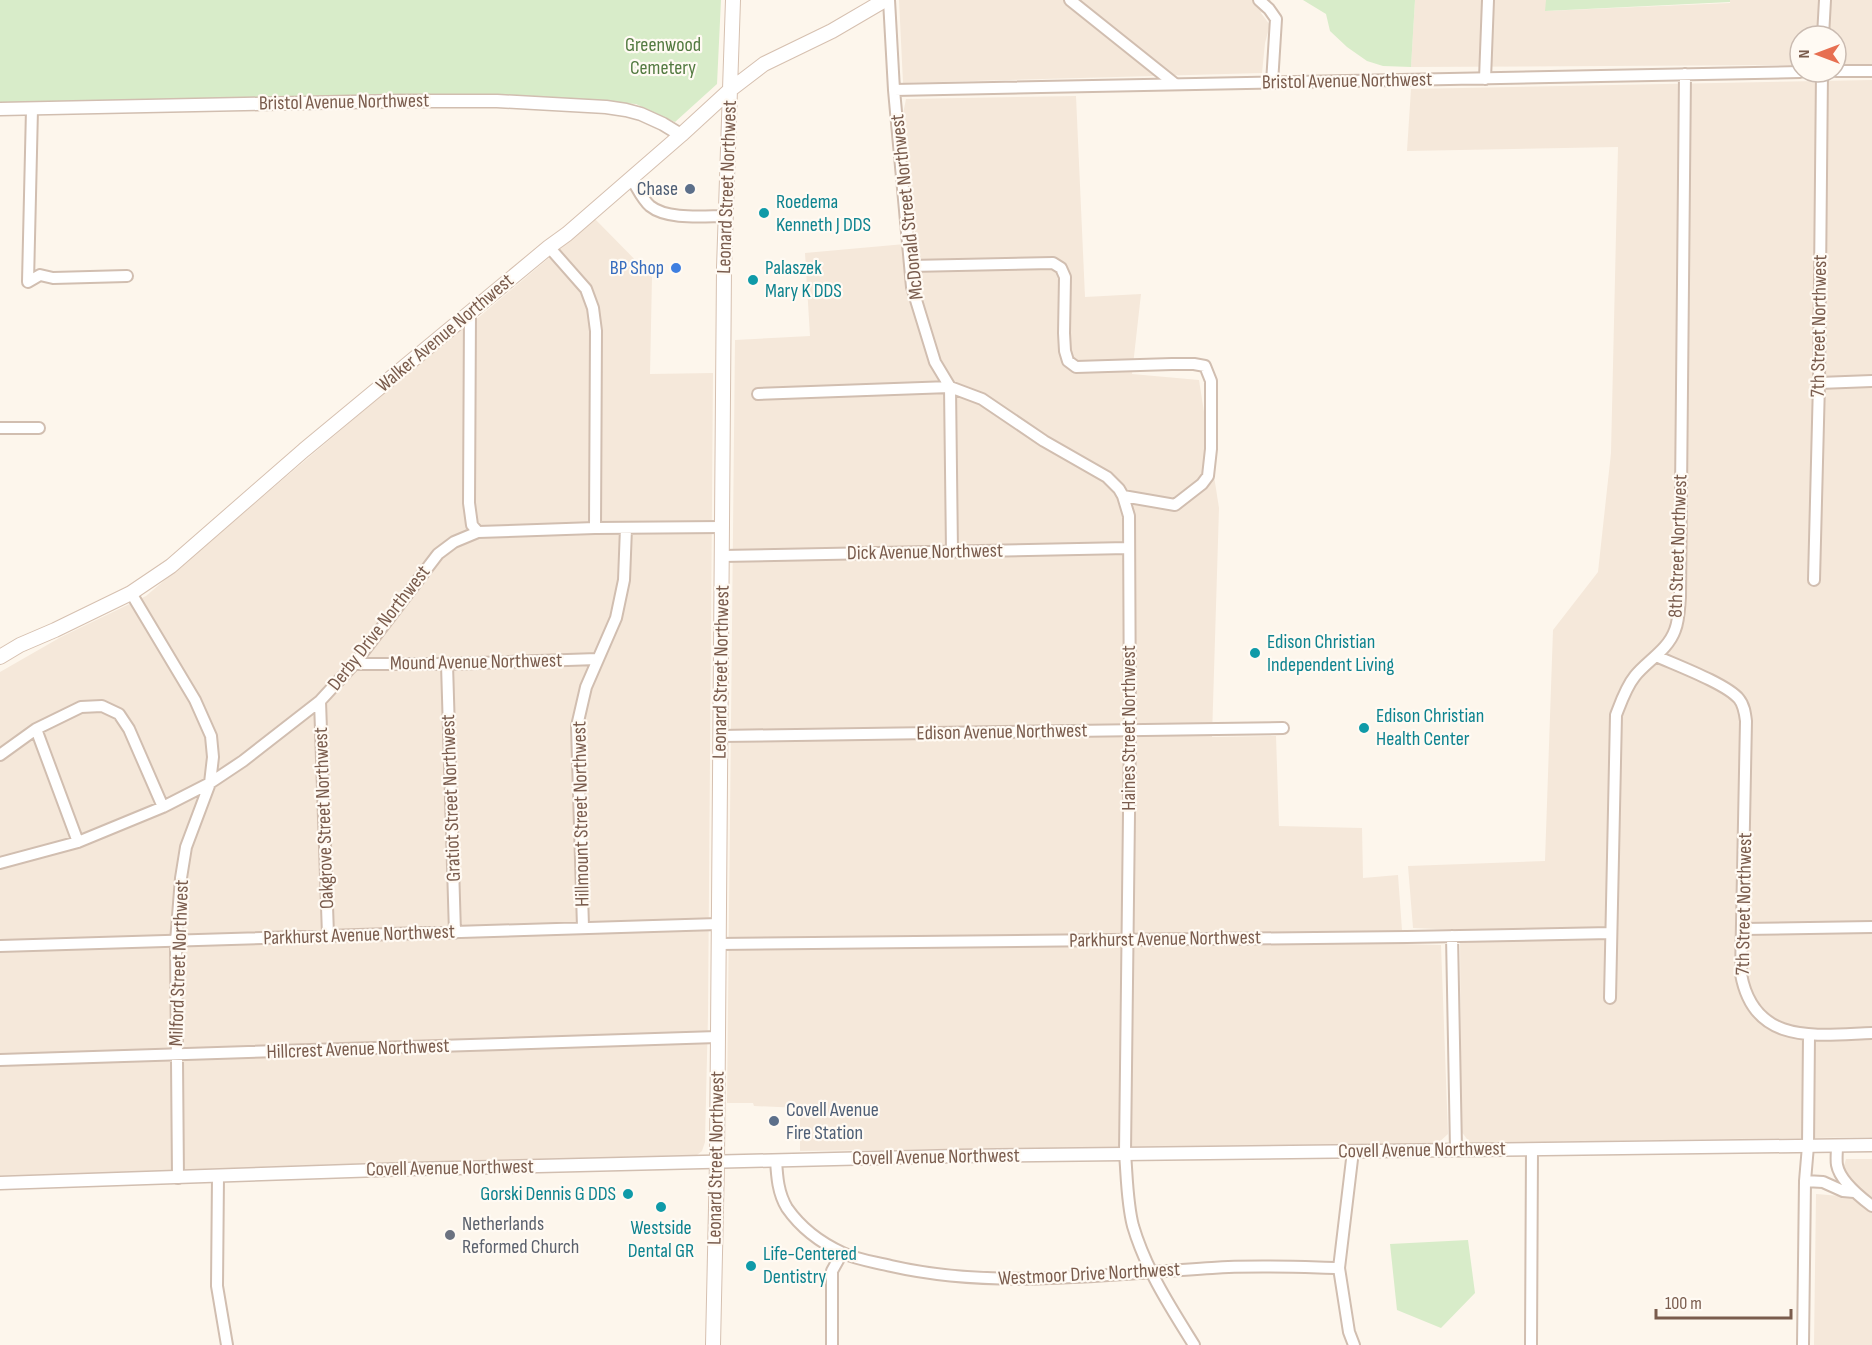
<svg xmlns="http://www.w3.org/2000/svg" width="1872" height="1345" viewBox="0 0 1872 1345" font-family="'Sofia Sans Condensed',sans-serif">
	<rect width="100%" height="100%" fill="#fdf6ec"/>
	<path fill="#f5e8da" d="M 899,0 L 1271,0 L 1261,13 L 1270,25 L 1265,43 L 1262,73 L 903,83 Z
		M 1415,0 L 1546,0 L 1546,11 L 1730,3 L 1730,0 L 1872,0 L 1872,64 L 1836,65 L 1836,36 L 1800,36 L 1800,65 L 1411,67 Z
		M 1872,80 L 1872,1137 L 1470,1143 L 1461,1131 L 1460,930 L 1413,928 L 1408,866 L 1545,861 L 1553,630 L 1598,572 L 1611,453 L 1618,147 L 1407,151 L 1411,89 Z
		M 1076,96 L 1085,297 L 1141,294 L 1132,374 L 1199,380 L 1219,508 L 1212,737 L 1276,736 L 1279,826 L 1362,828 L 1363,878 L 1398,875 L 1403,944 L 1441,945 L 1448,1134 L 1437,1144 L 800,1151 L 800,1108 L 754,1106 L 753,1103 L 727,1103 L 735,340 L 810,336 L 805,253 L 916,243 L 903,114 L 906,99 Z
		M 595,219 L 652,277 L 650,374 L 713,373 L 708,1015 L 705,1142 L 702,1151 L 697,1155 L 316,1165 L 0,1177 L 0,672 L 61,637 L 146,596 L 449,338 L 479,317 Z
		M 1846,1159 L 1872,1159 L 1872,1345 L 1814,1345 L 1816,1194 L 1853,1197 L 1840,1179 Z"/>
	<path fill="#d8ecc9" d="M 0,0 L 721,0 L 717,84 L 675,122 L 636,104 L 581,100 L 0,106 Z
		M 1303,0 L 1415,0 L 1411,67 L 1383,66 L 1367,61 L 1347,47 L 1330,31 L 1326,14 Z
		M 1546,0 L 1730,0 L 1730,2 L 1545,11 Z
		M 1468,1240 L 1475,1293 L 1441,1328 L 1397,1310 L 1390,1244 Z"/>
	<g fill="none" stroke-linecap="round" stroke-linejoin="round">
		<defs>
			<path id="minor" d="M 889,0 L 894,90 L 912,287 L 935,362 L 950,387 L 952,552
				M 1070,0 L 1175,84
				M 1259,0 L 1269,9 L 1276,19 L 1272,83
				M 1823,36 L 1825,0
				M 1836,71 L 1872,71
				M 1485,79 L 1488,0
				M 894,90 L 1800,72
				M 32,109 L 28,282 L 40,275 L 53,278 L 127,276
				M 631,178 C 637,187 642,199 650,206 C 667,220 704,216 725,216
				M 549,247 L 586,289 L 593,308 L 596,331 L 595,528
				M 910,266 L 1053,263 L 1061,268 L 1065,277 L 1064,333 L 1065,351 L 1068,361 L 1076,367 L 1172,364 L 1194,364 L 1205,366 L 1211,381 L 1211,449 L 1208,476 L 1202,484 L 1175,505 L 1123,496
				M 470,312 L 469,503 L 472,525 L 478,532
				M 1819,383 L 1872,381
				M 758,394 L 950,387 L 982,399 L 1044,441 L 1107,477 L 1119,489 L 1123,496 L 1129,516 L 1130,729 L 1125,1153 C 1127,1177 1127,1203 1133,1226 C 1146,1270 1171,1308 1194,1345
				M 0,428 L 39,428
				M 722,556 L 1128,548
				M 1814,580 L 1819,383 L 1822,72
				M 131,593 L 195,700 L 211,736 L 213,757 L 210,783 L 186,847 L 181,878 L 176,942 L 178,1178
				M 1656,656 C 1676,665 1727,684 1739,699 C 1744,705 1745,713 1746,721 L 1741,974 C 1754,1046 1816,1035 1872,1033
				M 354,664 L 447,664 L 597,659
				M 447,664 L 455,933
				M 320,701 L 328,935
				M 36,729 L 78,842
				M 720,736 L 1283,728
				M 0,755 L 36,729 L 81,707 L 102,706 L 119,714 L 129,729 L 163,807
				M 0,863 L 78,842 L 163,807 L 210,783 L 243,761 L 320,701 L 354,664 L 438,554 L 454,542 L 478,532 L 595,528 L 723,527
				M 583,927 L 577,726 L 586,687 L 616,618 L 624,580 L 626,528
				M 1743,929 L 1872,927
				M 1452,936 L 1456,1149
				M 718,944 L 1407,937 L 1611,933
				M 0,946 L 718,924
				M 1610,998 L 1616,715 C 1621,702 1626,687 1635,676 C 1647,661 1668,650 1675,630 C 1679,620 1679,608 1680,597 L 1685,74
				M 0,1060 L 717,1037
				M 1837,1146 C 1837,1152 1836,1159 1837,1165 C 1840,1181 1860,1197 1872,1206
				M 1353,1151 L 1339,1268 L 1349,1332 L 1354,1345
				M 776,1160 C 777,1177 778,1193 787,1208 C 801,1228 821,1243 843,1253 C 858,1260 875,1262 891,1266 C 996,1290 1106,1274 1212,1268 C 1254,1265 1297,1267 1339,1268
				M 218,1176 L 217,1286 L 227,1345
				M 1805,1181 L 1823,1182 L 1843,1191 L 1854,1192
				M 832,1345 L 832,1271 L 842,1253
				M 1531,1345 L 1532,1149
				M 1803,1345 L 1805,1181 L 1808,1146 L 1809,1035"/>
			<path id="tertiary" d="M 0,109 L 399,101 L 497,101 L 606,107 L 626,110 L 641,114 L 663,124 L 681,135
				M 0,1183 L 410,1169 L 958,1156 L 1872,1145"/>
			<path id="secondary" d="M 0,657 L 20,645 L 55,630 L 131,593 L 171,566 L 304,450 L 549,247 L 567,234 L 681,135 L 730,90 L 764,64 L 832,31 L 885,0
				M 713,1345 L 717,1162 L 724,268 L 733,0"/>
		</defs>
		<use href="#minor" stroke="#d1beb0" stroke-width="14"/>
		<use href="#tertiary" stroke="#d1beb0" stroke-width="15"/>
		<use href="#secondary" stroke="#d6c0b0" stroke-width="16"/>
		<use href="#minor" stroke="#fff" stroke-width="10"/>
		<use href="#tertiary" stroke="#fff" stroke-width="12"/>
		<use href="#secondary" stroke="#fff" stroke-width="14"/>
	</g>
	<g fill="#5c6f8a" stroke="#fffaf3" stroke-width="2">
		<circle cx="690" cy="189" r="6"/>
		<circle cx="774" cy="1121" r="6"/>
	</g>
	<g fill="#0f9aa8" stroke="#fffaf3" stroke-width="2">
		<circle cx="764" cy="213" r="6"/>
		<circle cx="753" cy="280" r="6"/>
		<circle cx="1255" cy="653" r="6"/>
		<circle cx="1364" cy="728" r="6"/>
		<circle cx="628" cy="1194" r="6"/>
		<circle cx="661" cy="1207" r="6"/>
		<circle cx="751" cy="1266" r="6"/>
	</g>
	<circle fill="#3f7fe0" stroke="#fffaf3" stroke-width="2" cx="676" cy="268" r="6"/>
	<circle fill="#6b7280" stroke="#fffaf3" stroke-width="2" cx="450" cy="1235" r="6"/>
	<g text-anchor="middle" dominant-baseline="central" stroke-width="4.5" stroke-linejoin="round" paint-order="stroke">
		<g font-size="20" fill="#537a41" stroke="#fffaf3">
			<text x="663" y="45">Greenwood<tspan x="663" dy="23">Cemetery</tspan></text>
		</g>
		<g font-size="20" fill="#7a5c4d" stroke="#fffaf3">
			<text transform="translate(1347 81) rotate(-1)">Bristol Avenue Northwest</text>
			<text transform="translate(344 102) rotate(-1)">Bristol Avenue Northwest</text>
			<text transform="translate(727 187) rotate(-88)">Leonard Street Northwest</text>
			<text transform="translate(907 207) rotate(-96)">McDonald Street Northwest</text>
			<text transform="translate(1819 326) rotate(-89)">7th Street Northwest</text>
			<text transform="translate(445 333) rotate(-40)">Walker Avenue Northwest</text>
			<text transform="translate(1678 546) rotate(-88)">8th Street Northwest</text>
			<text transform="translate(925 552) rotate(-1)">Dick Avenue Northwest</text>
			<text transform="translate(379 628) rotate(-52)">Derby Drive Northwest</text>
			<text transform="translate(476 662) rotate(-1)">Mound Avenue Northwest</text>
			<text transform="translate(721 672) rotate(-89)">Leonard Street Northwest</text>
			<text transform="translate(1129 728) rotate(-90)">Haines Street Northwest</text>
			<text transform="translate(1002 732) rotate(-1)">Edison Avenue Northwest</text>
			<text transform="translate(451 798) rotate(-92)">Gratiot Street Northwest</text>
			<text transform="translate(581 814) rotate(-91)">Hillmount Street Northwest</text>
			<text transform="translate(324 818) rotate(-92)">Oakgrove Street Northwest</text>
			<text transform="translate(1744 904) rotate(-89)">7th Street Northwest</text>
			<text transform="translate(359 935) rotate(-2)">Parkhurst Avenue Northwest</text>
			<text transform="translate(1165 939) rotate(-1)">Parkhurst Avenue Northwest</text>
			<text transform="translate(179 963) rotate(-88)">Milford Street Northwest</text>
			<text transform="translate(358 1049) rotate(-2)">Hillcrest Avenue Northwest</text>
			<text transform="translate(1422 1150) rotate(-1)">Covell Avenue Northwest</text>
			<text transform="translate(936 1157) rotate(-1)">Covell Avenue Northwest</text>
			<text transform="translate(716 1158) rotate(-89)">Leonard Street Northwest</text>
			<text transform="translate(450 1168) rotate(-1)">Covell Avenue Northwest</text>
			<text transform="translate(1089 1274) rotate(-3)">Westmoor Drive Northwest</text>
		</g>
		<g font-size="20" fill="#4e5e75" stroke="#fffaf3" text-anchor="end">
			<text x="678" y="189">Chase</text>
			<text x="786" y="1110" text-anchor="start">Covell Avenue<tspan x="786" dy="23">Fire Station</tspan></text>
		</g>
		<g font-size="20" fill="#0d838f" stroke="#fffaf3" text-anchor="start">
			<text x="776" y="202">Roedema<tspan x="776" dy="23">Kenneth J DDS</tspan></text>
			<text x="765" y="268">Palaszek<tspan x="765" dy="23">Mary K DDS</tspan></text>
			<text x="1267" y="642">Edison Christian<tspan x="1267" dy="23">Independent Living</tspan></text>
			<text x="1376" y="716">Edison Christian<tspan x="1376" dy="23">Health Center</tspan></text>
			<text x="616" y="1194" text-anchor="end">Gorski Dennis G DDS</text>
			<text x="661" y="1228" text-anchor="middle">Westside<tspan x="661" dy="23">Dental GR</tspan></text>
			<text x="763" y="1254">Life-Centered<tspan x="763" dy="23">Dentistry</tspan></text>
		</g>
		<g font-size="20" fill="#366cbe" stroke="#fffaf3" text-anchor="end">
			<text x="664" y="268">BP Shop</text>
		</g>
		<g font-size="20" fill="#5b616d" stroke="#fffaf3" text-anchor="start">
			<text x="462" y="1224">Netherlands<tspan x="462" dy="23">Reformed Church</tspan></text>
		</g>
	</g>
	<g transform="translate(1818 54) rotate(270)"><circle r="28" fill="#fffaf3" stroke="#cabbb1" stroke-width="1.5"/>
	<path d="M0-4.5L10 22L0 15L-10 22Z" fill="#e76f51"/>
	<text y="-9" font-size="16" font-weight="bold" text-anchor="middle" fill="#7a5c4d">N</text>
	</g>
	<path d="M1656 1309v9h135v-9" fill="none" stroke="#7a5c4d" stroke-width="3"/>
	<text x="1665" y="1309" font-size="18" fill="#7a5c4d" stroke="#fffaf3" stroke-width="4.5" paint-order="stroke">100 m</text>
</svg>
